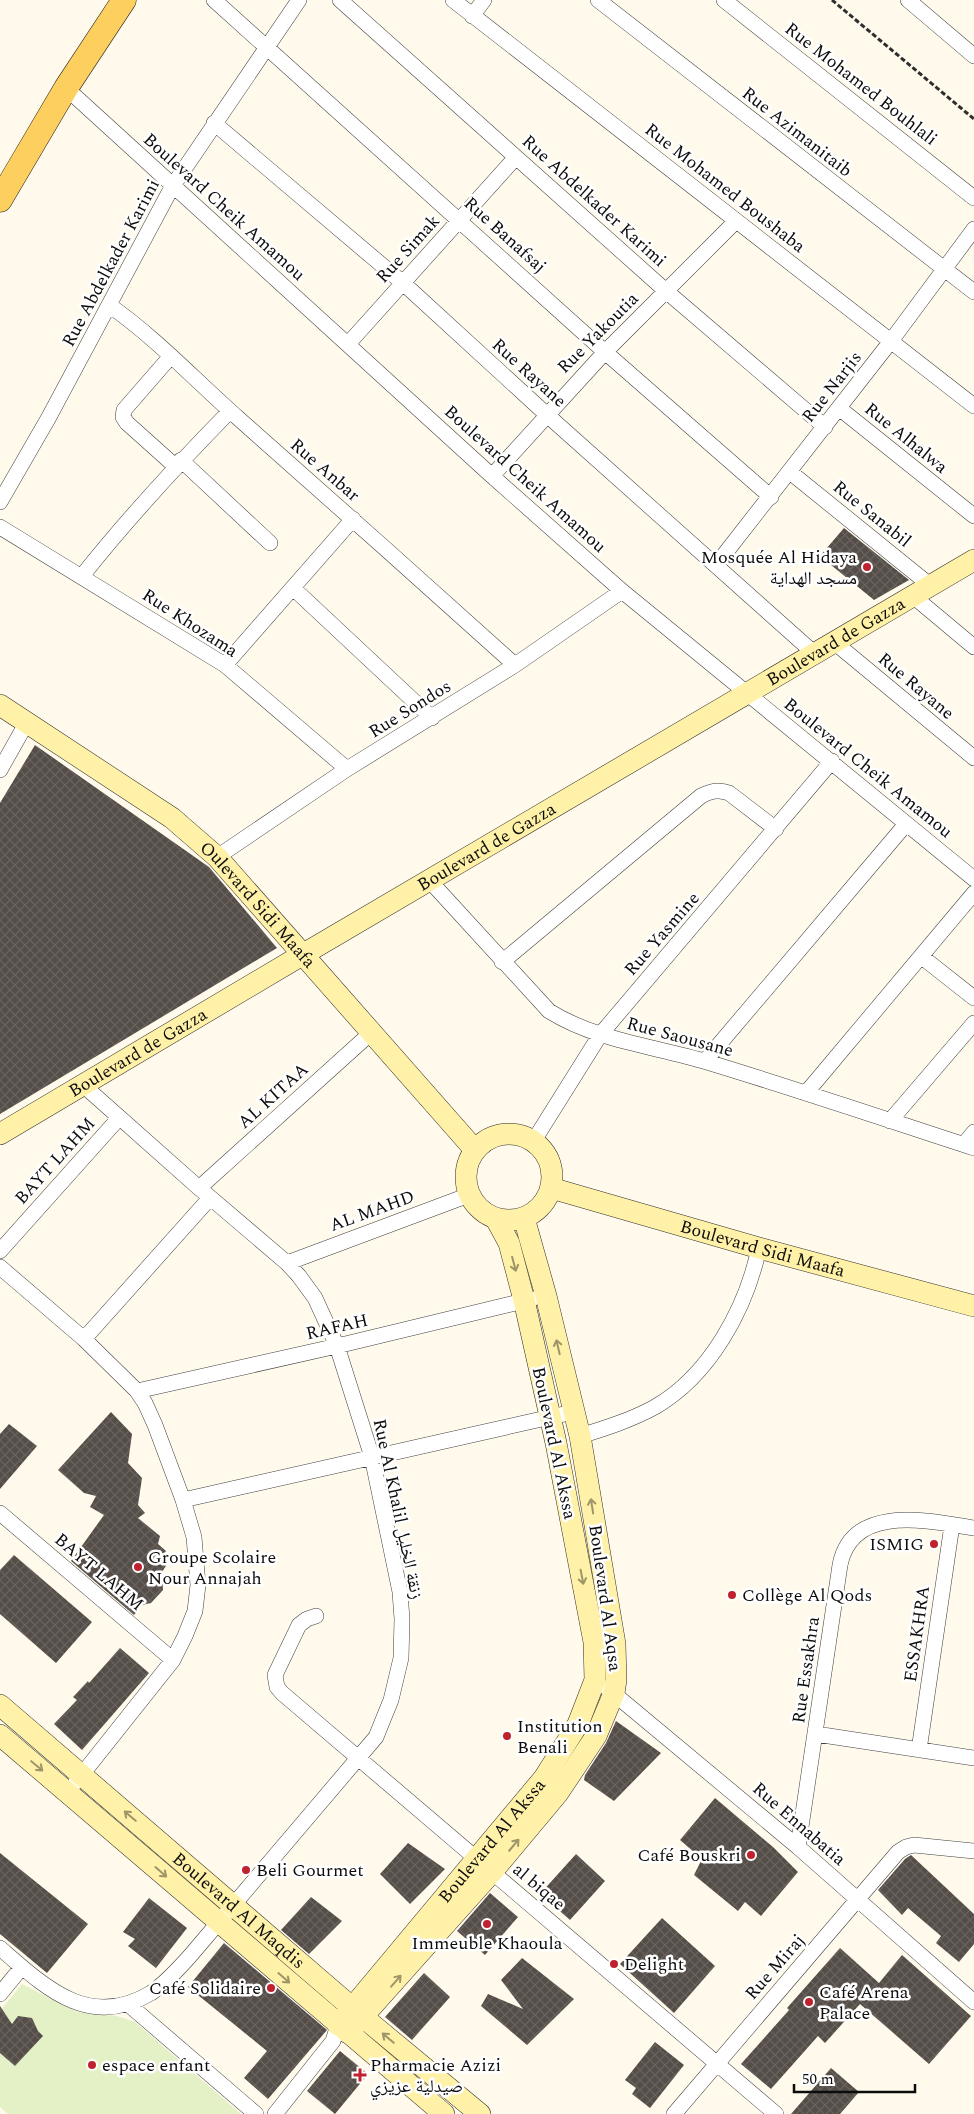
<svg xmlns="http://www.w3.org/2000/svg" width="974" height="2114" viewBox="0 0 974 2114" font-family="Spectral,'Noto Naskh Arabic',serif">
	<defs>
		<pattern id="building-cross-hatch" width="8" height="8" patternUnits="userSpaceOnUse" patternTransform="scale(1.25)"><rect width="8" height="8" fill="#554d48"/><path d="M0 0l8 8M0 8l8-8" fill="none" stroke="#68625e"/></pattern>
	</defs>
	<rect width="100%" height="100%" fill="#fffaec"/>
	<path fill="#e4f1c7" d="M 22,1984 L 77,2012 L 117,2016 L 135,2022 L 241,2114 L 8,2114 L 0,2107 L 0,2011 Z"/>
	<path fill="url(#building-cross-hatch)" d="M 844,528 L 909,580 L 874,600 L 820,556 Z
		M 35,745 L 209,867 L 277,948 L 0,1114 L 0,803 Z
		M 111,1412 L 132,1434 L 128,1463 L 142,1478 L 138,1505 L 145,1513 L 138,1518 L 160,1536 L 158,1544 L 166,1551 L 162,1556 L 169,1561 L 162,1572 L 163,1590 L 151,1603 L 142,1605 L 134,1615 L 71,1561 L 104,1515 L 90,1507 L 96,1496 L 84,1493 L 58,1470 Z
		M 9,1424 L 37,1446 L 0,1489 L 0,1434 Z
		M 14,1555 L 92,1622 L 56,1663 L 0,1614 L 0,1570 Z
		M 120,1648 L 149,1673 L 82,1750 L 54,1724 L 77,1700 L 73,1697 L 88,1681 L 89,1683 Z
		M 616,1721 L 661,1753 L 614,1801 L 584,1780 L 585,1775 L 606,1743 Z
		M 715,1798 L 773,1847 L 798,1872 L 761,1916 L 745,1902 L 738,1911 L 694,1875 L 702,1859 L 680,1840 Z
		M 408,1843 L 445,1869 L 410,1904 L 380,1874 Z
		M 0,1853 L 88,1924 L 47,1973 L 0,1934 Z
		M 576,1854 L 605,1881 L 570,1920 L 540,1894 Z
		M 911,1855 L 974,1914 L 974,1944 L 959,1962 L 936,1943 L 941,1936 L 908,1908 L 902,1915 L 878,1890 L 905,1859 Z
		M 490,1893 L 518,1917 L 485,1955 L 457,1931 Z
		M 311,1897 L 342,1921 L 309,1954 L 281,1930 Z
		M 149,1898 L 187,1928 L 156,1968 L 128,1946 L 135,1939 L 123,1932 Z
		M 662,1918 L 715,1966 L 674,2013 L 620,1964 Z
		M 224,1943 L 327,2030 L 268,2099 L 244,2078 L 267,2051 L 188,1987 Z
		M 840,1948 L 879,1983 L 902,1955 L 971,2016 L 929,2064 L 860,2004 L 825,2043 L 818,2036 L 771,2089 L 741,2064 L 789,2010 L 787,2008 Z
		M 522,1958 L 574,1999 L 527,2045 L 481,2006 L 488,1994 L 523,2009 L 501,1980 Z
		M 424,1973 L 450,1997 L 412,2040 L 385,2017 Z
		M 0,2006 L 12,2024 L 18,2016 L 32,2018 L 38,2031 L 43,2036 L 15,2066 L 0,2053 Z
		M 655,2042 L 684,2065 L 650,2108 L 632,2094 L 636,2088 L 625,2080 Z
		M 340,2051 L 368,2074 L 335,2114 L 307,2091 Z
		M 831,2068 L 859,2092 L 840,2114 L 791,2114 Z"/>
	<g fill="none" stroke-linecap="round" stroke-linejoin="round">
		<defs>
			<path id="street" d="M 214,0 L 605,352 L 771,497
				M 340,0 L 666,291 L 825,427
				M 453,0 L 974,406
				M 598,0 L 974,292
				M 724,0 L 974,198
				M 908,0 L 974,56
				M 472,16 L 484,0
				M 66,88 L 492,476 L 622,591 L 974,879
				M 214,123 L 403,283 L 546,414 L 815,654
				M 109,305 C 156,338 195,380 238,418 C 331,500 423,582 515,665
				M 348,344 L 516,157
				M 171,356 L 124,410 L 123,417 L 127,423 L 175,466
				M 839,408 L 974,516
				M 181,460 L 270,543
				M 790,472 L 931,586
				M 492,476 L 605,352 L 736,221
				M 0,502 L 49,417 L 172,187 L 299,0
				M 0,527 L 225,665 L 347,769
				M 716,565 L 891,341 L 974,229
				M 82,576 C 128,518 178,464 230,411
				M 293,588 L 432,718
				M 913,596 L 974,647
				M 834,642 L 974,758
				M 225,665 L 353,519
				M 0,770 L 27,722
				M 217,857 L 347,769 L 515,665 L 622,591
				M 429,880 L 549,1011 C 597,1041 654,1046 707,1062 C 796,1089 885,1119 974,1148
				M 922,957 L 974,998
				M 502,962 L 701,796 C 711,791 719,789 729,793 L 776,829
				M 705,1061 L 906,824
				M 806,1093 L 974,893
				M 890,1121 L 974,1023
				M 533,1142 L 600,1035 L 832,761
				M 964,1144 L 974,1132
				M 199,1188 L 372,1032
				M 0,1251 L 119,1118
				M 287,1263 L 469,1195
				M 0,1267 L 84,1339 L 137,1391 L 145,1403 L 155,1425 L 183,1500 L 194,1537 L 198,1585 L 195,1611 L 185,1636 L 173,1660 L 76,1782
				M 84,1339 L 210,1198
				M 137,1391 L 337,1346 L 532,1299
				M 580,1436 C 606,1428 631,1420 655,1407 C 710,1375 746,1309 759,1248
				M 183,1500 L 573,1412
				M 0,1513 L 173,1660
				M 316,1616 L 307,1619 L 299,1625 L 275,1675 L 277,1687 L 282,1693 L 776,2114
				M 607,1688 L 798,1847 L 974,2002
				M 816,1734 L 974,1758
				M 919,1750 L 952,1525
				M 798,1847 L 840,1565 C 852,1503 929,1521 974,1528
				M 0,1948 C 46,1988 89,2030 151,1993 C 166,1983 178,1969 190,1956 L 376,1737 L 391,1700 L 401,1658 L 402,1619 L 400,1592 L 372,1457 L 337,1346 L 315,1298 L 299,1276 L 287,1263 L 199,1188 L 83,1085
				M 0,1994 L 22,1967
				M 128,2004 L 256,2114
				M 275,2114 L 333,2041 L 338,2025
				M 674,2114 L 898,1852 L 906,1847 L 914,1845 L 974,1851"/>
			<g id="secondary">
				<path id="s1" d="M 0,705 L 172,818 L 217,857 L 475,1150"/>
				<circle cx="509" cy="1177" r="43"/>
				<path id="s2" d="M 0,1134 L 302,955 L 974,560"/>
				<path id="s3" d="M 551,1188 L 759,1248 L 974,1306"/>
				<path id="s4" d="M 0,1705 L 363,2017 L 480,2114"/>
				<path d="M 0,1735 L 444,2114"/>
				<path id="s5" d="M 338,2025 L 544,1778 L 578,1724 L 595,1680 L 594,1642 L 556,1443 L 524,1300 L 509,1243 L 496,1219"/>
				<path d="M 348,2033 L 492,1872 L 558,1793 L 596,1736 L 614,1693 L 616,1680 L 615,1644 L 580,1436 L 546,1296 L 524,1218"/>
			</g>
			<path id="primary" d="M 0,200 L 66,88 L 124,0"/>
		</defs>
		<use href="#street" stroke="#3f3f3f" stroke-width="16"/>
		<use href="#secondary" stroke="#2e2e2e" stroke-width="22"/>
		<use href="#primary" stroke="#1d1d1d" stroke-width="25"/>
		<path stroke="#2e2e2e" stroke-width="3" stroke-dasharray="5 2.5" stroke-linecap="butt" d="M 832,0 L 974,119"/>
		<use href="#street" stroke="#fff" stroke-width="15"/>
		<use href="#secondary" stroke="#fff1a7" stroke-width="21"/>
		<use href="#primary" stroke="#fccf5e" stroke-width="24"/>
	</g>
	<defs><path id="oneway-shaft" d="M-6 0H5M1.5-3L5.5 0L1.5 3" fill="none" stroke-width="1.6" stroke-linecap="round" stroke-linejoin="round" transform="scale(1.25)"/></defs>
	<g stroke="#9e9569">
		<use href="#oneway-shaft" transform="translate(514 1264) rotate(75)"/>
		<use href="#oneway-shaft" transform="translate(558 1347) rotate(-103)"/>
		<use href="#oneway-shaft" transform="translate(592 1506) rotate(-99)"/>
		<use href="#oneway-shaft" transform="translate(582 1577) rotate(79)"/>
		<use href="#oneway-shaft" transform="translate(37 1766) rotate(40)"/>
		<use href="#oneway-shaft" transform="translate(130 1816) rotate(-140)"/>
		<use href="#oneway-shaft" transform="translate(514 1845) rotate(-50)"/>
		<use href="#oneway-shaft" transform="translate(161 1872) rotate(41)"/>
		<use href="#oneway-shaft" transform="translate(284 1978) rotate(41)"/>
		<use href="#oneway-shaft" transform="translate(396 1981) rotate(-49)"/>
		<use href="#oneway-shaft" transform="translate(388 2038) rotate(-140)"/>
	</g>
	<g fill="#c0212f" stroke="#fff" stroke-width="2">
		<circle cx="867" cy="567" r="5"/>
		<circle cx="934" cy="1544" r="5"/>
		<circle cx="138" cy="1567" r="5"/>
		<circle cx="732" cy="1595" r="5"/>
		<circle cx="507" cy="1736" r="5"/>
		<circle cx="751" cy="1855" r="5"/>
		<circle cx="246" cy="1870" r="5"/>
		<circle cx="487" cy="1924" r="5"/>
		<circle cx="614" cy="1964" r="5"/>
		<circle cx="271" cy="1988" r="5"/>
		<circle cx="809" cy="2002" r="5"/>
		<circle cx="92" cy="2065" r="5"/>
		<path d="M357.5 2067.5h5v5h5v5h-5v5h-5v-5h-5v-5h5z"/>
	</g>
	<g text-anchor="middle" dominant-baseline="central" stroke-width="5" stroke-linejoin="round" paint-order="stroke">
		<g font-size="18" fill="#0c0c0c" stroke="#fff">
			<text transform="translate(861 84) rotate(38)">Rue Mohamed Bouhlali</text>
			<text transform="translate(797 132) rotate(38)">Rue Azimanitaib</text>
			<text transform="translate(725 188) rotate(38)">Rue Mohamed Boushaba</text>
			<text transform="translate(594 201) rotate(42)">Rue Abdelkader Karimi</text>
			<text transform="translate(224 207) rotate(42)">Boulevard Cheik Amamou</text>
			<text transform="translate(505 235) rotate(42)">Rue Banafsaj</text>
			<text transform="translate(408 249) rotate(-48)">Rue Simak</text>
			<text transform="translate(111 263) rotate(-62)">Rue Abdelkader Karimi</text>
			<text transform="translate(598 333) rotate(-45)">Rue Yakoutia</text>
			<text transform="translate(529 373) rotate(42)">Rue Rayane</text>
			<text transform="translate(832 387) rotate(-52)">Rue Narjis</text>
			<text transform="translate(906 438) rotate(39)">Rue Alhalwa</text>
			<text transform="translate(325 470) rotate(41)">Rue Anbar</text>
			<text transform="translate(525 479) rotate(42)">Boulevard Cheik Amamou</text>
			<text transform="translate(872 514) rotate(39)">Rue Sanabil</text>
			<text transform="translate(190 623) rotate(33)">Rue Khozama</text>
			<text stroke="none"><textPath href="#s2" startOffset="970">Boulevard de Gazza</textPath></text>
			<text transform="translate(916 686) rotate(40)">Rue Rayane</text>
			<text transform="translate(410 709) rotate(-32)">Rue Sondos</text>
			<text transform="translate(868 768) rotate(39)">Boulevard Cheik Amamou</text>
			<text stroke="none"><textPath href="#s2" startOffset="565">Boulevard de Gazza</textPath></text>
			<text stroke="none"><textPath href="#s1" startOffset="328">Oulevard Sidi Maafa</textPath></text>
			<text transform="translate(662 934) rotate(-49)">Rue Yasmine</text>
			<text transform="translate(680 1037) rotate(15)">Rue Saousane</text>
			<text stroke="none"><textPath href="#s2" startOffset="160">Boulevard de Gazza</textPath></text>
			<text transform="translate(273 1096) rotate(-42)">AL KITAA</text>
			<text transform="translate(55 1161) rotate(-48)">BAYT LAHM</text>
			<text transform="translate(372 1211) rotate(-20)">AL MAHD</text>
			<text stroke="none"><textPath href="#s3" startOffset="220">Boulevard Sidi Maafa</textPath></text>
			<text transform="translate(337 1327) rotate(-13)">RAFAH</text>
			<text transform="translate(554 1443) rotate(78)">Boulevard Al Akssa</text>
			<text transform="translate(398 1509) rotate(78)">Rue Al Khalil زنقة الخليل</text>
			<text transform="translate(99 1572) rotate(40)">BAYT LAHM</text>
			<text transform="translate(605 1598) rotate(82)">Boulevard Al Aqsa</text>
			<text transform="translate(917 1634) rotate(-82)">ESSAKHRA</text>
			<text transform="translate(806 1670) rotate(-82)">Rue Essakhra</text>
			<text transform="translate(799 1824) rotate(41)">Rue Ennabatia</text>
			<text stroke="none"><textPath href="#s5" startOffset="240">Boulevard Al Akssa</textPath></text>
			<text transform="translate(539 1887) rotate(40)">al biqae</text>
			<text stroke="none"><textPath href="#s4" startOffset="315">Boulevard Al Maqdis</textPath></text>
			<text transform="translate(775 1967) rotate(-49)">Rue Miraj</text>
		</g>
		<g font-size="18" fill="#0c0c0c" stroke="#fff" text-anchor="start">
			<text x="857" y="557" text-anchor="end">Mosquée Al Hidaya<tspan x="857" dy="21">مسجد الهداية</tspan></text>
			<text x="924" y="1544" text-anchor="end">ISMIG</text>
			<text x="148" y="1557">Groupe Scolaire<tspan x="148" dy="21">Nour Annajah</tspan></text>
			<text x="742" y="1595">Collège Al Qods</text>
			<text x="517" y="1726">Institution<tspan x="517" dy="21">Benali</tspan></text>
			<text x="741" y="1855" text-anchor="end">Café Bouskri</text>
			<text x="256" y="1870">Beli Gourmet</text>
			<text x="487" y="1943" text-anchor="middle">Immeuble Khaoula</text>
			<text x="624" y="1964">Delight</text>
			<text x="261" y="1988" text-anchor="end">Café Solidaire</text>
			<text x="819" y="1992">Café Arena<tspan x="819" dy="21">Palace</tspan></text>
			<text x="102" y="2065">espace enfant</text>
			<text x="370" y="2065">Pharmacie Azizi<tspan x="370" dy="21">صيدلية عزيزي</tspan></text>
		</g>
	</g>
	<path d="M794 2084v8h121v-8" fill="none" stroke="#0c0c0c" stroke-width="2.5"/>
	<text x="802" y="2084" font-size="15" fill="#0c0c0c" stroke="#ffffff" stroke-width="4" paint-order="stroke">50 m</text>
</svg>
